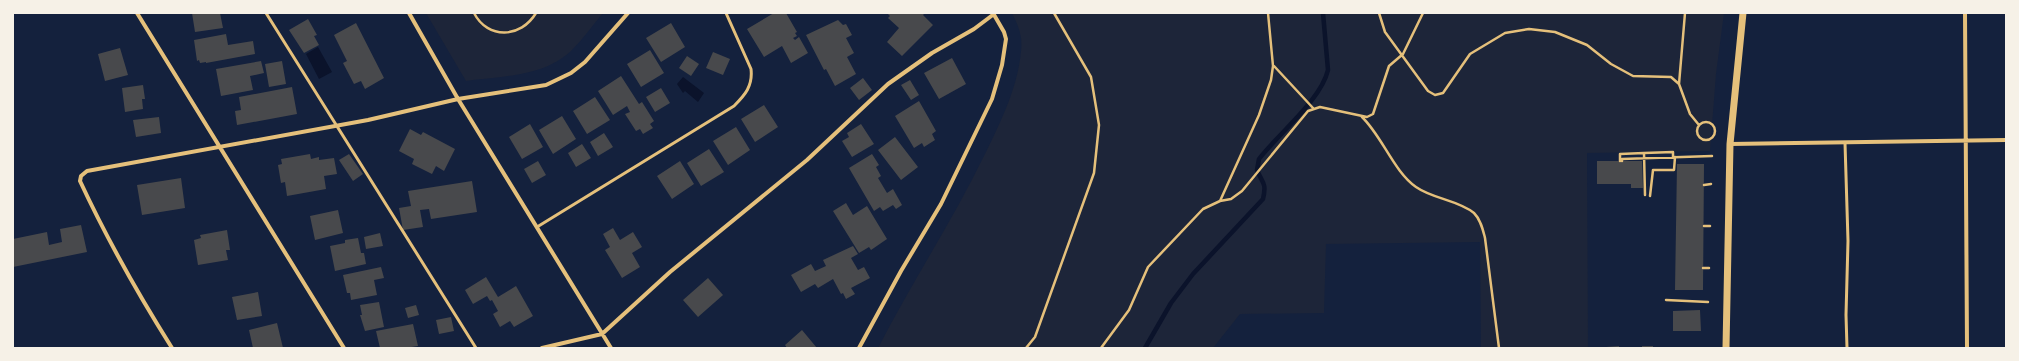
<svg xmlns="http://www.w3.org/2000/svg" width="2019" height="361" viewBox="0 0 2019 361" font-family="'PT Sans',sans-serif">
	<rect width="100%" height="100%" fill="#14213d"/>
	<path fill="#1d2539" d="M 426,13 L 603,13 C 593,25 583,39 571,51 C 543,77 502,76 466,81 Z
		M 1012,13 L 1724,13 L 1716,74 L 1710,151 L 1587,153 L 1588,348 L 1481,348 L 1480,242 L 1326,244 L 1324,313 L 1240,314 L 1213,348 L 878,348 C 912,282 953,220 985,154 C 1001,121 1018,87 1021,51 C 1023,36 1018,25 1012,13 Z"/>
	<path fill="#0b132b" d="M 318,47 L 332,72 L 319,79 L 306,54 Z
		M 683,77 L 704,93 L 698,102 L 685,91 L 683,93 L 677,84 Z"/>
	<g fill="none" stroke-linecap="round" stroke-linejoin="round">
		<path stroke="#0b132b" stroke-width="4.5" d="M 1145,348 L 1171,303 L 1193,274 L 1263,199 C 1267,182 1262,183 1257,170 L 1259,159 C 1279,133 1321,100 1328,70 L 1323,13"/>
	</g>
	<path fill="#48494c" d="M 192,13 L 220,13 L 223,28 L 195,32 Z
		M 774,13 L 786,13 L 797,32 L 795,33 L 797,36 L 793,38 L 795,40 L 799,37 L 808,53 L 791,63 L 782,46 L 764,57 L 747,29 Z
		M 887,13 L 925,13 L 923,15 L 933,25 L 902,56 L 887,42 L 899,28 L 888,18 L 890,16 Z
		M 308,19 L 317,35 L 314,36 L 319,45 L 304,53 L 289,30 Z
		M 838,20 L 843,25 L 846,24 L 852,35 L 846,38 L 854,53 L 847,57 L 856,74 L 835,86 L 826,69 L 824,70 L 806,35 Z
		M 356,23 L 384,78 L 365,89 L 361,81 L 354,84 L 343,63 L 347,61 L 334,35 Z
		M 671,23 L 685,47 L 661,62 L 646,38 Z
		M 226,34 L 228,45 L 253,41 L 255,54 L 206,63 L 206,62 L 200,63 L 199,60 L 197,61 L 194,40 Z
		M 120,48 L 128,75 L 105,81 L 98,54 Z
		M 650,50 L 664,73 L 641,87 L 627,64 Z
		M 713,52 L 730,59 L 723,75 L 706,68 Z
		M 687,56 L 699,64 L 691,76 L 679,68 Z
		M 952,58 L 966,84 L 939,99 L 924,73 Z
		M 261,61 L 264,73 L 250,76 L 253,90 L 221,96 L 216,69 Z
		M 282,61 L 286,84 L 269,87 L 265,64 Z
		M 621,76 L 639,104 L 642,102 L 654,121 L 650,124 L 653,128 L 643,134 L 640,129 L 636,131 L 625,114 L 630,112 L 627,106 L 613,115 L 598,91 Z
		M 863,78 L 872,90 L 859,100 L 850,88 Z
		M 910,80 L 919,95 L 911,100 L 901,85 Z
		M 143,85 L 145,99 L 142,99 L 143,109 L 125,112 L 122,88 Z
		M 292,87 L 297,114 L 237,125 L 235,111 L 241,110 L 239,97 Z
		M 661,88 L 670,103 L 655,112 L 646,97 Z
		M 595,97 L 610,120 L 587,134 L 573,111 Z
		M 919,101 L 936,131 L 932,134 L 935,140 L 924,147 L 922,143 L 914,148 L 895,116 Z
		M 764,105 L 778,127 L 755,142 L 741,119 Z
		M 562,116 L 576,139 L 553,154 L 539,130 Z
		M 159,117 L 161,133 L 136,137 L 133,120 Z
		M 530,124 L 543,147 L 522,159 L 509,137 Z
		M 861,124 L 874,144 L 852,157 L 842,141 L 849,137 L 847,133 Z
		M 736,127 L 750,150 L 728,165 L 713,141 Z
		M 410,129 L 421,135 L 423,132 L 455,149 L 444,171 L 436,166 L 432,174 L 412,164 L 414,159 L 399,151 Z
		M 604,133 L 613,147 L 598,156 L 590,142 Z
		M 895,137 L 918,167 L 901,180 L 878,150 Z
		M 582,144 L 591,158 L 576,167 L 568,153 Z
		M 709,149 L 724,172 L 701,186 L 687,163 Z
		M 310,154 L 311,159 L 319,157 L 319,160 L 334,158 L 337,174 L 324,176 L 326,189 L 287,196 L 285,182 L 281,183 L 278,165 L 282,164 L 281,159 Z
		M 349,154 L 363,174 L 353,181 L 339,160 Z
		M 872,154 L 879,165 L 876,167 L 881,176 L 878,178 L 887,193 L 893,189 L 902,205 L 896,209 L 893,205 L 883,211 L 880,207 L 874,211 L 849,168 Z
		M 538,161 L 546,175 L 532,183 L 524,169 Z
		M 680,161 L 694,184 L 672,199 L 657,176 Z
		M 1597,161 L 1642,161 L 1643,188 L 1631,188 L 1631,184 L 1597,184 Z
		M 1677,164 L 1704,164 L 1703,290 L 1675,290 Z
		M 181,178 L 185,208 L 142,215 L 137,185 Z
		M 472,181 L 477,212 L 431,219 L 429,209 L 420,210 L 423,227 L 403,230 L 399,208 L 411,206 L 408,191 Z
		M 846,203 L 853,215 L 867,206 L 887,239 L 871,250 L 869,247 L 859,253 L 833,211 Z
		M 338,210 L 343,233 L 315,240 L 310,216 Z
		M 81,225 L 87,252 L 13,267 L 13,239 L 47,232 L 49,245 L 62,242 L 60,229 Z
		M 613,228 L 620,240 L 633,232 L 642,247 L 632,253 L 640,267 L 622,278 L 605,250 L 610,247 L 603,234 Z
		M 227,230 L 230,250 L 226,250 L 228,260 L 198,265 L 194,240 L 201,238 L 200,235 Z
		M 380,233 L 383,246 L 366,249 L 364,237 Z
		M 358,238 L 361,253 L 364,253 L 366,264 L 335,271 L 330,246 L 345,243 L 345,240 Z
		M 853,246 L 858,254 L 851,258 L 858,270 L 864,267 L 870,278 L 851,288 L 855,294 L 846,299 L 843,293 L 841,294 L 833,279 L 818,288 L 815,284 L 801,292 L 791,275 L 811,264 L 815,271 L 826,266 L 823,260 Z
		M 381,267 L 384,278 L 374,280 L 377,295 L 351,300 L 350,293 L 347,293 L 343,275 Z
		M 486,277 L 498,297 L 516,286 L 533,316 L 514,327 L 510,321 L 500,327 L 493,314 L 498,311 L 492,300 L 490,301 L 487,296 L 473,304 L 465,290 Z
		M 708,278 L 723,295 L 698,317 L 683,300 Z
		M 258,292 L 262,316 L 237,320 L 232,297 Z
		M 379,302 L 384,327 L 365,331 L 360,315 L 362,315 L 360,305 Z
		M 416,305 L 419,315 L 408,318 L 405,308 Z
		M 1700,310 L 1701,331 L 1673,331 L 1673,311 Z
		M 451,317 L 454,331 L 439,334 L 436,320 Z
		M 277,323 L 283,348 L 253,348 L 249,330 Z
		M 413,324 L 418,346 L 405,348 L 380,348 L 376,331 Z
		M 802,330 L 817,348 L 787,348 L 785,345 Z
		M 1619,346 L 1619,348 L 1606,348 L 1606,347 Z
		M 1642,346 L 1653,346 L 1653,348 L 1642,348 Z"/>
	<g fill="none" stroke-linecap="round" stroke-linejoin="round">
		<path stroke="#e5c07b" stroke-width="2.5" d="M 474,13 C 488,40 521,38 536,13
			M 1379,13 L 1385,32 L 1428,91 L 1435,95 L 1443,93 L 1470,54 L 1505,33 L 1529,29 L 1555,32 L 1587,45 L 1611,64 L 1633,76 L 1671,77 L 1679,84
			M 1685,13 L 1679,84 L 1690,114 L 1699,125
			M 1274,66 L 1313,108
			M 1362,117 C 1382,136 1394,172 1416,187 C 1433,199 1458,200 1474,213 C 1481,220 1483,230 1485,238 L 1499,348
			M1697 131a9 9 0 1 1 18 0a9 9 0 1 1-18 0Z
			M 1644,153 L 1673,152 L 1673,157
			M 1620,161 L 1620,154 L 1644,153 L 1645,195
			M 1622,161 L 1622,159 L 1712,156
			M 1704,185 L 1711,184
			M 1650,196 L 1653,170 L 1674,170 L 1675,157
			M 1220,201 L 1259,115 L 1271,80 L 1273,66 L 1268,13
			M 1704,226 L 1710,226
			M 1703,268 L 1709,268
			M 1666,300 L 1708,302
			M 1026,348 L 1035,337 L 1094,173 L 1099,125 L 1091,77 L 1054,13
			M 1101,348 L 1129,310 L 1148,267 L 1203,209 L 1220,201 L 1231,199 L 1242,191 L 1308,111 L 1320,107 L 1367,117 L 1373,114 L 1389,66 L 1403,54 L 1423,13"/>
		<path stroke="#e5c07b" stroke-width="3" d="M 266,13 L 476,348
			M 1845,143 L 1848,241 L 1846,315 L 1847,348
			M 537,227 L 734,106 C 745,95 753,86 751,69 L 726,13"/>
		<path stroke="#e5c07b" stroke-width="4" d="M 137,13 L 344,348
			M 409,13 L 458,99 L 611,348
			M 1965,13 L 1967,348
			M 1730,144 L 2006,140
			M 172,348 C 138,294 107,239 80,181 L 81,176 L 87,171 L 368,120 L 458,99 L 546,85 L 571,73 L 585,62 L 628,13
			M 542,348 L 602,334 L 670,272 L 807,160 L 888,84 L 932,53 L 974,29 L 994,14
			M 859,348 L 901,271 L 941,204 L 992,99 L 1002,65 L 1006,39 L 1004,32 L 993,13"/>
		<path stroke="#e5c07b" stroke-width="7" d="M 1726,348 L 1730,144 L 1743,13"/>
	</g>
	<rect width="2019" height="361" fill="none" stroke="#f6f1e7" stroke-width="28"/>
</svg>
